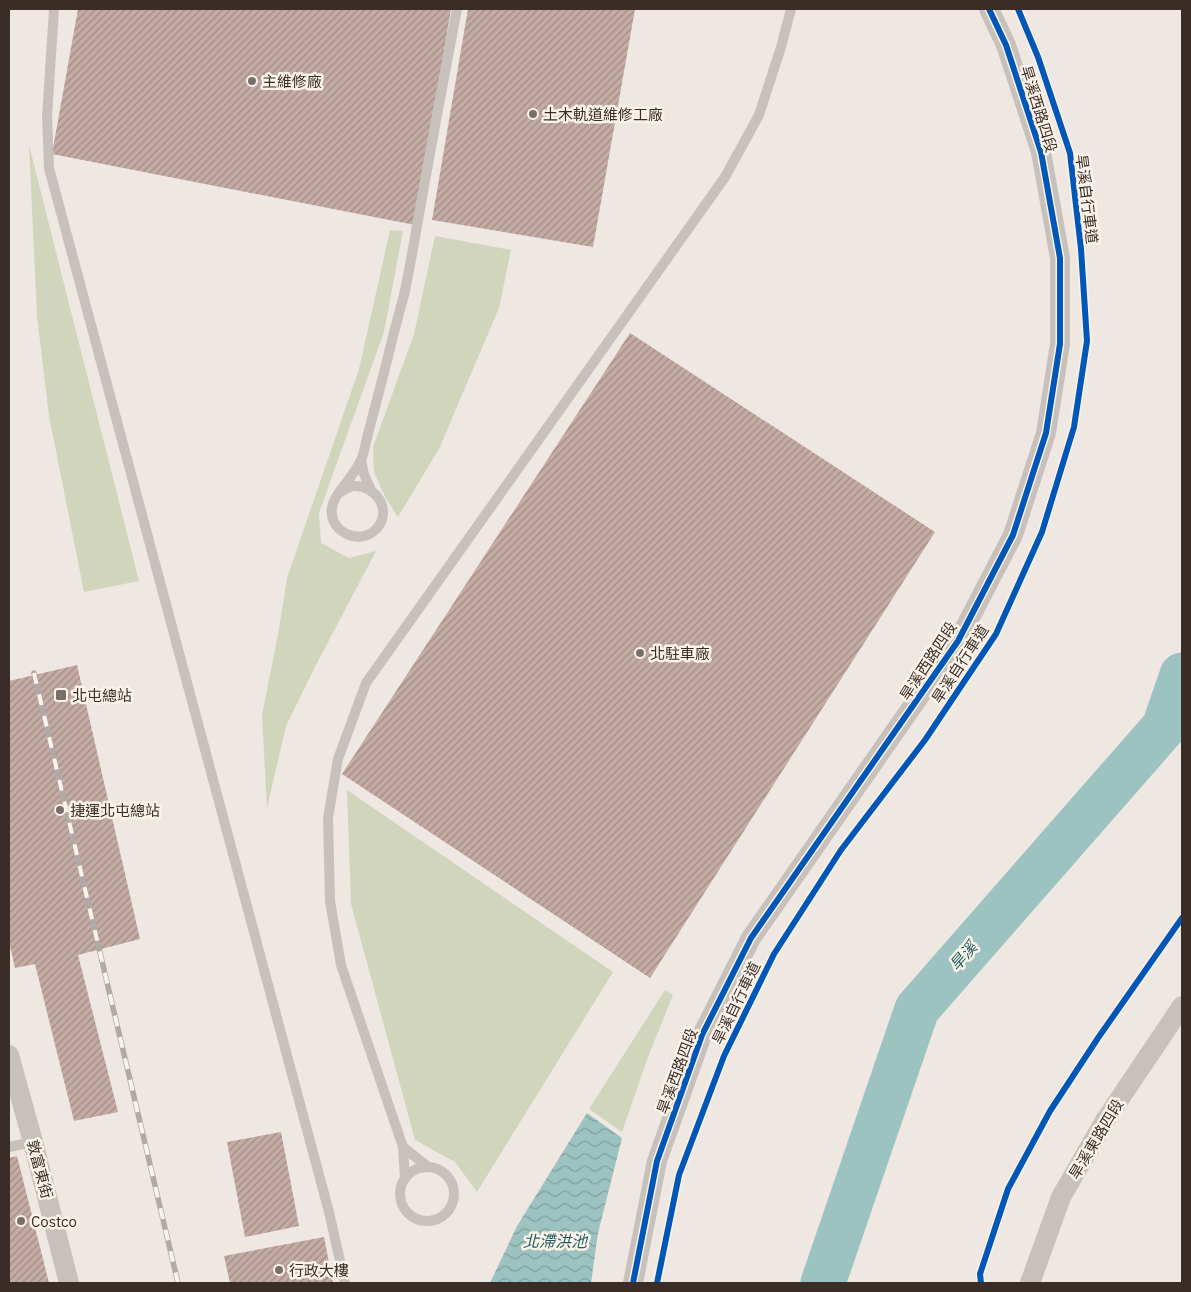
<svg xmlns="http://www.w3.org/2000/svg" width="1191" height="1292" viewBox="0 0 1191 1292" font-family="'IBM Plex Sans','Noto Sans TC',sans-serif">
	<defs>
		<pattern id="water-waves" width="16" height="10" patternUnits="userSpaceOnUse" patternTransform="scale(1.25)"><rect width="16" height="10" fill="#9dc3c1"/><path d="M0 5q4-4 8 0t8 0" fill="none" stroke="#819f9d"/></pattern>
		<pattern id="building-hatch" width="6" height="6" patternUnits="userSpaceOnUse" patternTransform="scale(1.25)"><rect width="6" height="6" fill="#c4aba3"/><path d="M-1 1l2-2M0 6l6-6M5 7l2-2" fill="none" stroke="#a08c85"/></pattern>
	</defs>
	<rect width="100%" height="100%" fill="#efe8e2"/>
	<path fill="#d1d5bc" d="M 29,145 L 139,581 L 84,592 L 49,416 L 37,316 Z
		M 390,230 L 403,231 L 384,332 L 319,513 L 321,543 L 349,558 L 376,551 L 316,665 L 286,726 L 267,808 L 262,715 L 279,629 L 287,578 L 359,369 Z
		M 435,236 L 511,250 L 499,308 L 439,449 L 398,517 L 386,499 L 374,472 L 373,447 L 414,334 Z
		M 347,790 L 613,972 L 477,1192 L 455,1162 L 415,1140 L 351,904 Z
		M 665,990 L 673,995 L 648,1057 L 622,1132 L 589,1109 Z"/>
	<path fill="url(#water-waves)" d="M 587,1113 L 622,1138 L 598,1233 L 591,1283 L 490,1283 L 517,1226 Z"/>
	<g fill="none" stroke-linecap="round" stroke-linejoin="round">
		<path stroke="#9dc3c1" stroke-width="45" d="M 823,1283 L 917,1009 L 1164,727 L 1182,675"/>
	</g>
	<path fill="url(#building-hatch)" d="M 78,9 L 451,9 L 415,225 L 52,154 Z
		M 468,9 L 635,9 L 593,247 L 432,220 Z
		M 630,333 L 935,532 L 650,978 L 342,774 Z
		M 77,665 L 140,939 L 78,955 L 118,1112 L 74,1121 L 35,964 L 15,968 L 9,941 L 9,681 Z
		M 281,1132 L 299,1226 L 245,1237 L 227,1142 Z
		M 17,1156 L 49,1283 L 9,1283 L 9,1158 Z
		M 324,1237 L 333,1283 L 230,1283 L 224,1256 Z"/>
	<g fill="none" stroke-linecap="round" stroke-linejoin="round">
		<path stroke="#c8c1bb" stroke-width="10" d="M 54,9 L 47,117 L 49,168 L 329,1212 L 345,1283
			M 361,460 L 364,474 L 371,490
			M 339,493 C 344,490 348,487 353,486 C 375,485 392,508 378,527 C 361,549 324,530 333,504 C 334,499 337,495 340,491 C 347,482 357,469 361,460 C 365,451 366,440 369,430 C 375,407 381,384 387,361 C 392,339 398,317 404,295 C 411,263 416,230 422,198 C 433,135 445,72 457,9
			M 9,1147 L 33,1142
			M 403,1147 L 428,1167
			M400 1194a27 27 0 1 1 54 0a27 27 0 1 1-54 0Z
			M 405,1179 L 403,1147 L 341,965 L 330,901 L 328,818 L 338,759 L 366,683 L 725,177 L 759,115 L 781,47 L 791,9"/>
		<path stroke="#c8c1bb" stroke-width="20" d="M 9,1055 L 33,1142 L 69,1283
			M 633,1283 L 657,1161 L 702,1035 L 751,938 L 958,641 L 1013,535 L 1046,433 L 1060,344 L 1060,258 L 1041,152 L 1006,45 L 989,9
			M 1030,1283 L 1061,1197 L 1106,1119 L 1182,1006"/>
		<defs>
			<path id="rail" d="M 34,673 L 178,1283"/>
		</defs>
		<use href="#rail" stroke="#b0a9a5" stroke-width="5.5"/>
		<use href="#rail" stroke="#fbf3ea" stroke-width="4" stroke-dasharray="11" stroke-linecap="butt"/>
		<defs>
			<path id="cycleway" d="M 633,1283 L 657,1161 L 702,1035 L 751,938 L 958,641 L 1013,535 L 1046,433 L 1060,344 L 1060,258 L 1041,152 L 1006,45 L 989,9
				M 657,1283 L 679,1175 L 724,1056 L 774,954 L 841,850 L 925,740 L 996,634 L 1042,532 L 1074,427 L 1087,341 L 1081,249 L 1070,153 L 1038,57 L 1018,9
				M 981,1283 L 980,1274 L 1008,1189 L 1050,1111 L 1098,1038 L 1182,918"/>
		</defs>
		<use href="#cycleway" stroke="#fbf3ea" stroke-width="9"/>
		<use href="#cycleway" stroke="#0057b8" stroke-width="6"/>
	</g>
	<g fill="#796e69" stroke="#fbf3ea" stroke-width="2">
		<circle cx="252" cy="81" r="5"/>
		<circle cx="533" cy="114" r="5"/>
		<circle cx="640" cy="653" r="5"/>
		<rect x="55" y="689" width="12" height="12" rx="2.5"/>
		<circle cx="60" cy="810" r="5"/>
		<circle cx="21" cy="1221" r="5"/>
		<circle cx="279" cy="1270" r="5"/>
	</g>
	<g text-anchor="middle" dominant-baseline="central" stroke-width="5" stroke-linejoin="round" paint-order="stroke">
		<g font-size="15" fill="#3a2d28" stroke="#fbf3ea" text-anchor="start">
			<text x="262" y="81">主維修廠</text>
			<text x="543" y="114">土木軌道維修工廠</text>
			<text x="650" y="653">北駐車廠</text>
			<text x="72" y="695">北屯總站</text>
			<text x="70" y="810">捷運北屯總站</text>
			<text x="31" y="1221">Costco</text>
			<text x="289" y="1270">行政大樓</text>
		</g>
		<g font-size="15" fill="#3a2d28" stroke="#fbf3ea">
			<text transform="translate(1039 109) rotate(73)">旱溪西路四段</text>
			<text transform="translate(1087 199) rotate(83)">旱溪自行車道</text>
			<text transform="translate(928 661) rotate(-57)">旱溪西路四段</text>
			<text transform="translate(960 664) rotate(-57)">旱溪自行車道</text>
			<text transform="translate(736 1003) rotate(-64)">旱溪自行車道</text>
			<text transform="translate(677 1071) rotate(-70)">旱溪西路四段</text>
			<text transform="translate(1096 1139) rotate(-59)">旱溪東路四段</text>
			<text transform="translate(40 1169) rotate(75)">敦富東街</text>
		</g>
		<g font-size="16" font-style="italic" fill="#1b5c5e" stroke="#fbf3ea">
			<text transform="translate(963 956) rotate(-49)">旱溪</text>
			<text x="555" y="1241">北滯洪池</text>
		</g>
	</g>
	<rect width="1191" height="1292" fill="none" stroke="#3a2d28" stroke-width="20"/>
</svg>
